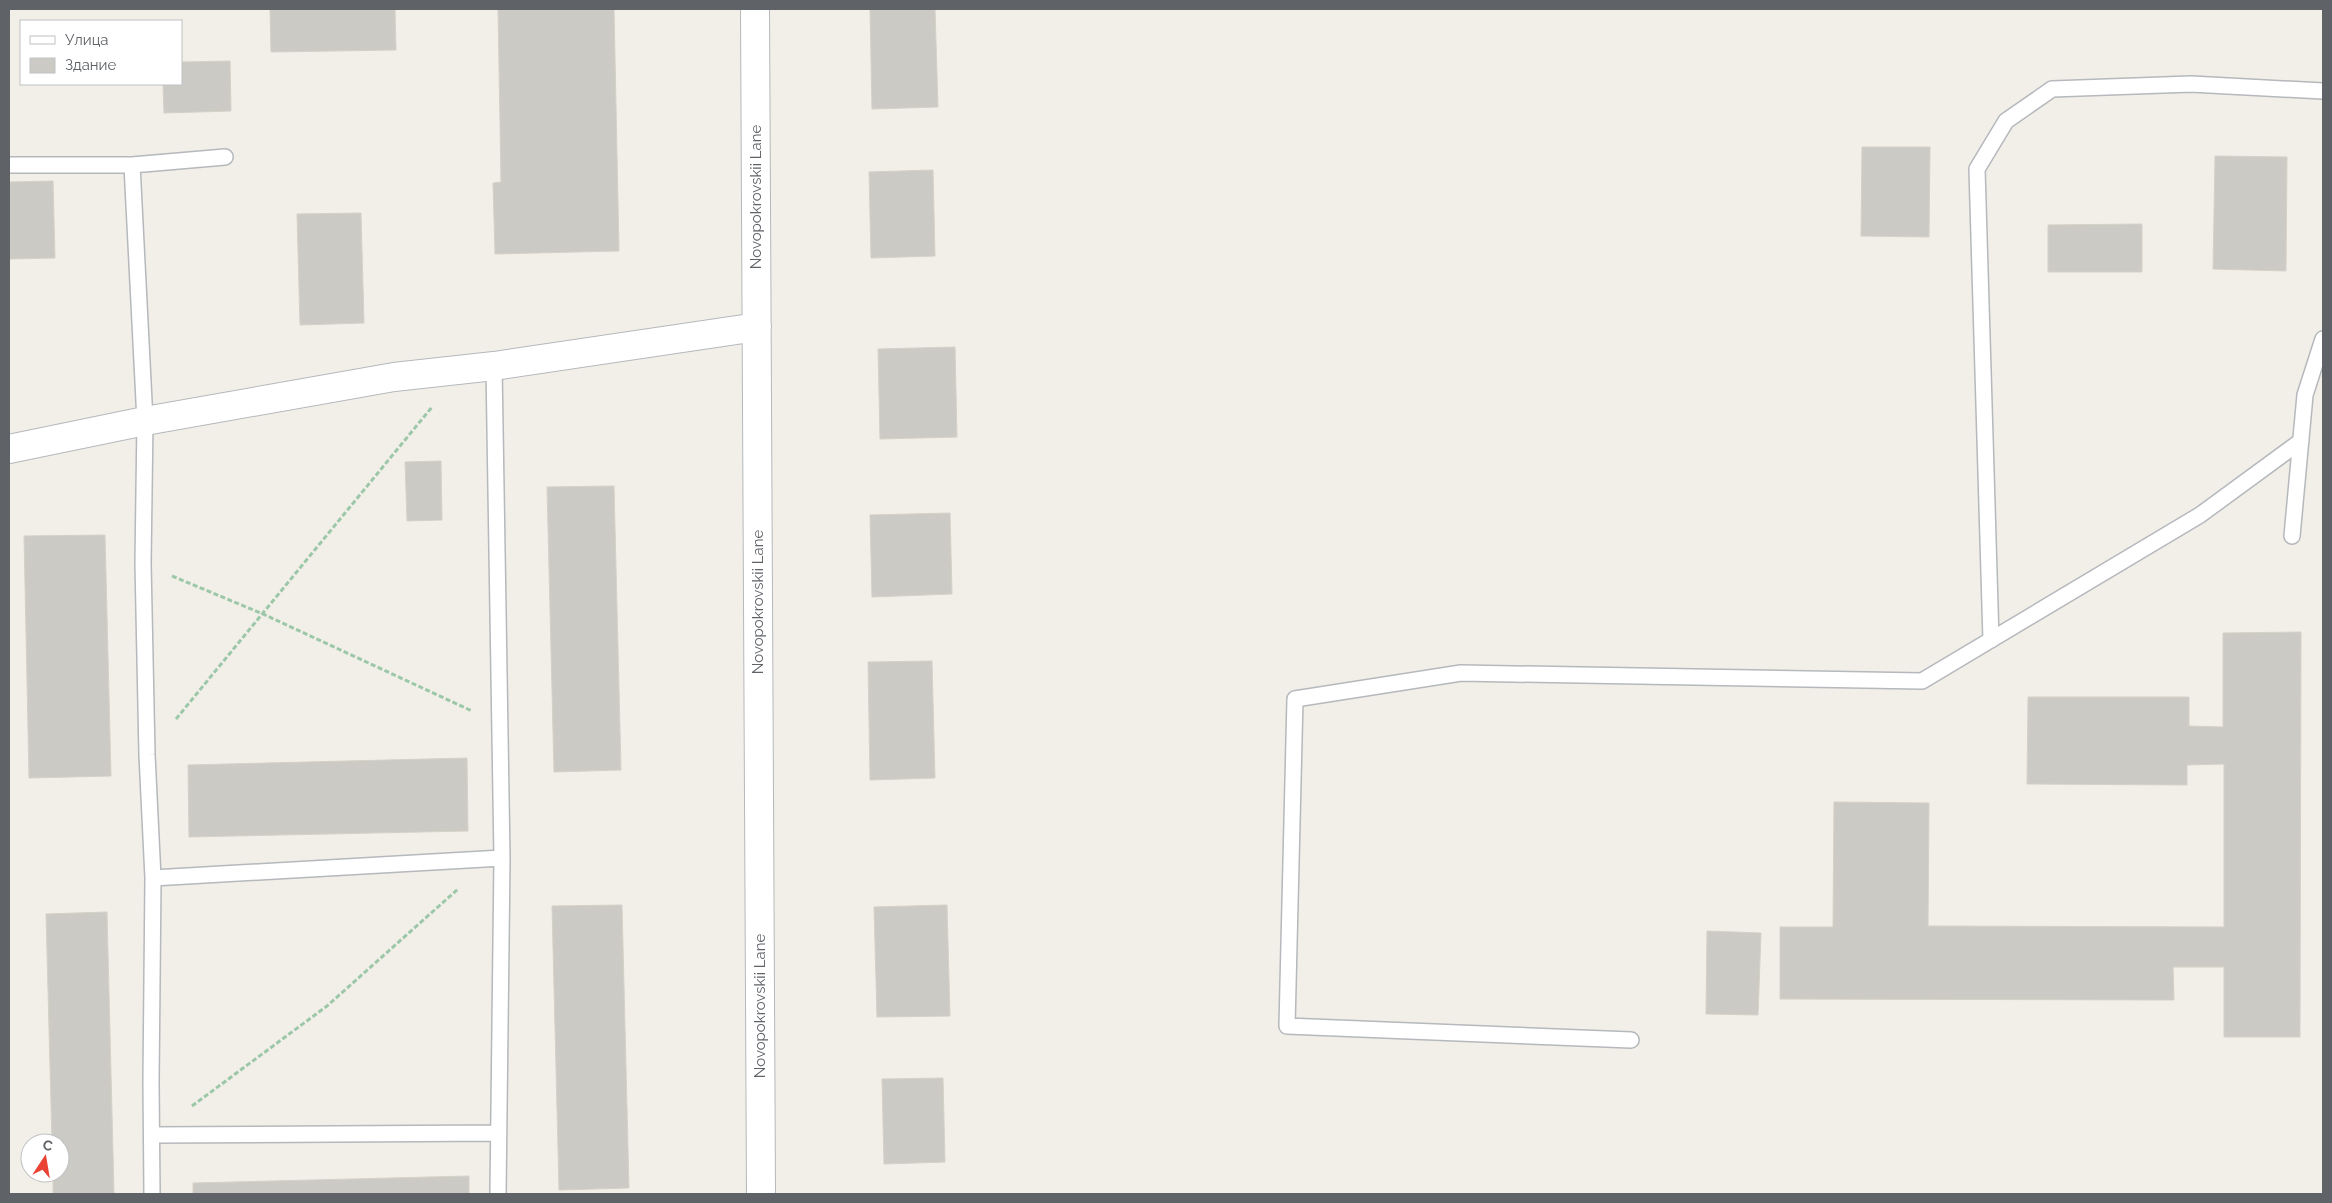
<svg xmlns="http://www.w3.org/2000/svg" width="2332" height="1203" viewBox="0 0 2332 1203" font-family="Raleway,sans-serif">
	<rect width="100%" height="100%" fill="#f1efe8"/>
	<path fill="#cccac5" stroke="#d6d1c6" d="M 270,9 L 395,9 L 396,50 L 271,52 Z
		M 498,9 L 614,9 L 619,251 L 495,254 L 493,183 L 501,182 Z
		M 870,9 L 935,9 L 938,107 L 872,109 Z
		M 230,61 L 231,111 L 164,113 L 163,84 L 181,84 L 181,62 Z
		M 1862,147 L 1930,147 L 1929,237 L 1861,236 Z
		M 2215,156 L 2287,157 L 2286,271 L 2213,269 Z
		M 933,170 L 935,256 L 871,258 L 869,172 Z
		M 53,181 L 55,258 L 9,259 L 9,182 Z
		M 361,213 L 364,323 L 300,325 L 297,214 Z
		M 2142,224 L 2142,272 L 2048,272 L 2048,225 Z
		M 955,347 L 957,437 L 880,439 L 878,349 Z
		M 441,461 L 442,520 L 407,521 L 405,462 Z
		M 614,486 L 621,770 L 554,772 L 547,487 Z
		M 950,513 L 952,594 L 872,597 L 870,515 Z
		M 105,535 L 111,776 L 29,778 L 24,536 Z
		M 2301,632 L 2300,1037 L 2224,1037 L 2224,967 L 2173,967 L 2174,1000 L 1780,999 L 1780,927 L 1833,927 L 1834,802 L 1929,803 L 1928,926 L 2224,927 L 2224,764 L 2187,765 L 2187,785 L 2027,784 L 2028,697 L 2189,697 L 2189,726 L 2223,727 L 2223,633 Z
		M 932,661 L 935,778 L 870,780 L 868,662 Z
		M 467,758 L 468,831 L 189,837 L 188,765 Z
		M 622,905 L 629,1188 L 559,1190 L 552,906 Z
		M 947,905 L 950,1016 L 877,1017 L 874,907 Z
		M 107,912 L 114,1194 L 53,1194 L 53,1173 L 60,1173 L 60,1143 L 52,1143 L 46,914 Z
		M 1707,931 L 1761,933 L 1758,1015 L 1706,1014 Z
		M 943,1078 L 945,1162 L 884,1164 L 882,1079 Z
		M 469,1176 L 469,1194 L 193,1194 L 193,1183 Z"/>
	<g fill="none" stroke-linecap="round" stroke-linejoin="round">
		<defs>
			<path id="service" d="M 9,165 L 132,165 L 225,157
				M 132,165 L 145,421 L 143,563 L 147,755 L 153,878 L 151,1082 L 152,1194
				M 494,366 L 502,858 L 498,1194
				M 2292,536 L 2305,395 L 2323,339
				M 1991,640 L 1977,169 L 2006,121 L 2052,89 L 2191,84 L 2323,91
				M 153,878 L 502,858
				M 1631,1040 L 1287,1026 L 1295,699 L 1461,673 L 1922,681 L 2200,515 L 2301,441
				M 152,1135 L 498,1133"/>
			<path id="minor" d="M 755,9 L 761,1194
				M 9,449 L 145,421 L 394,377 L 494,366 L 757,327"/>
		</defs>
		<use href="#service" stroke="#b5b8bc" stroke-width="18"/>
		<use href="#minor" stroke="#b5b8bc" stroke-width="30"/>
		<path stroke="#9cc7a9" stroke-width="3" stroke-dasharray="5 2.5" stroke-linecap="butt" d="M 172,576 L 263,614 L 472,711
			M 176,719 L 432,407
			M 192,1106 L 327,1006 L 458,889"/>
		<use href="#service" stroke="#fff" stroke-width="15"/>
		<use href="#minor" stroke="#fff" stroke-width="28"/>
	</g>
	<g text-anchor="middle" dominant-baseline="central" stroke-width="4" stroke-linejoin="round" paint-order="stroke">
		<g font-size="15" fill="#5f6368" stroke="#fff">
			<text transform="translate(756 197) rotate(-90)">Novopokrovskii Lane</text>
			<text transform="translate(758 602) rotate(-90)">Novopokrovskii Lane</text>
			<text transform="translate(760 1006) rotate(-90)">Novopokrovskii Lane</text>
		</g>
	</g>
	<rect width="2332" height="1203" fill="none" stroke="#5f6368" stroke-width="20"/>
	<rect x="20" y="20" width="162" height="65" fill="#ffffff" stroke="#bfc1c3"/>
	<rect x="30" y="36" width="25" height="8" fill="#ffffff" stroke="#bfc1c3"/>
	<text x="65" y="45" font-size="15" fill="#5f6368">Улица</text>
	<rect x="30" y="58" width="25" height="15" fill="#cccac5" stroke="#bfc1c3"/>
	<text x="65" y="70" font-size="15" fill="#5f6368">Здание</text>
	<g transform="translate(45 1158) rotate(12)"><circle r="24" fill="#ffffff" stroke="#bfc1c3"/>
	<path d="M0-4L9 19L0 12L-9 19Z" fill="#ea4335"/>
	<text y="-8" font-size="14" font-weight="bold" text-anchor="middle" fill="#5f6368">С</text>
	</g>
</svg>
